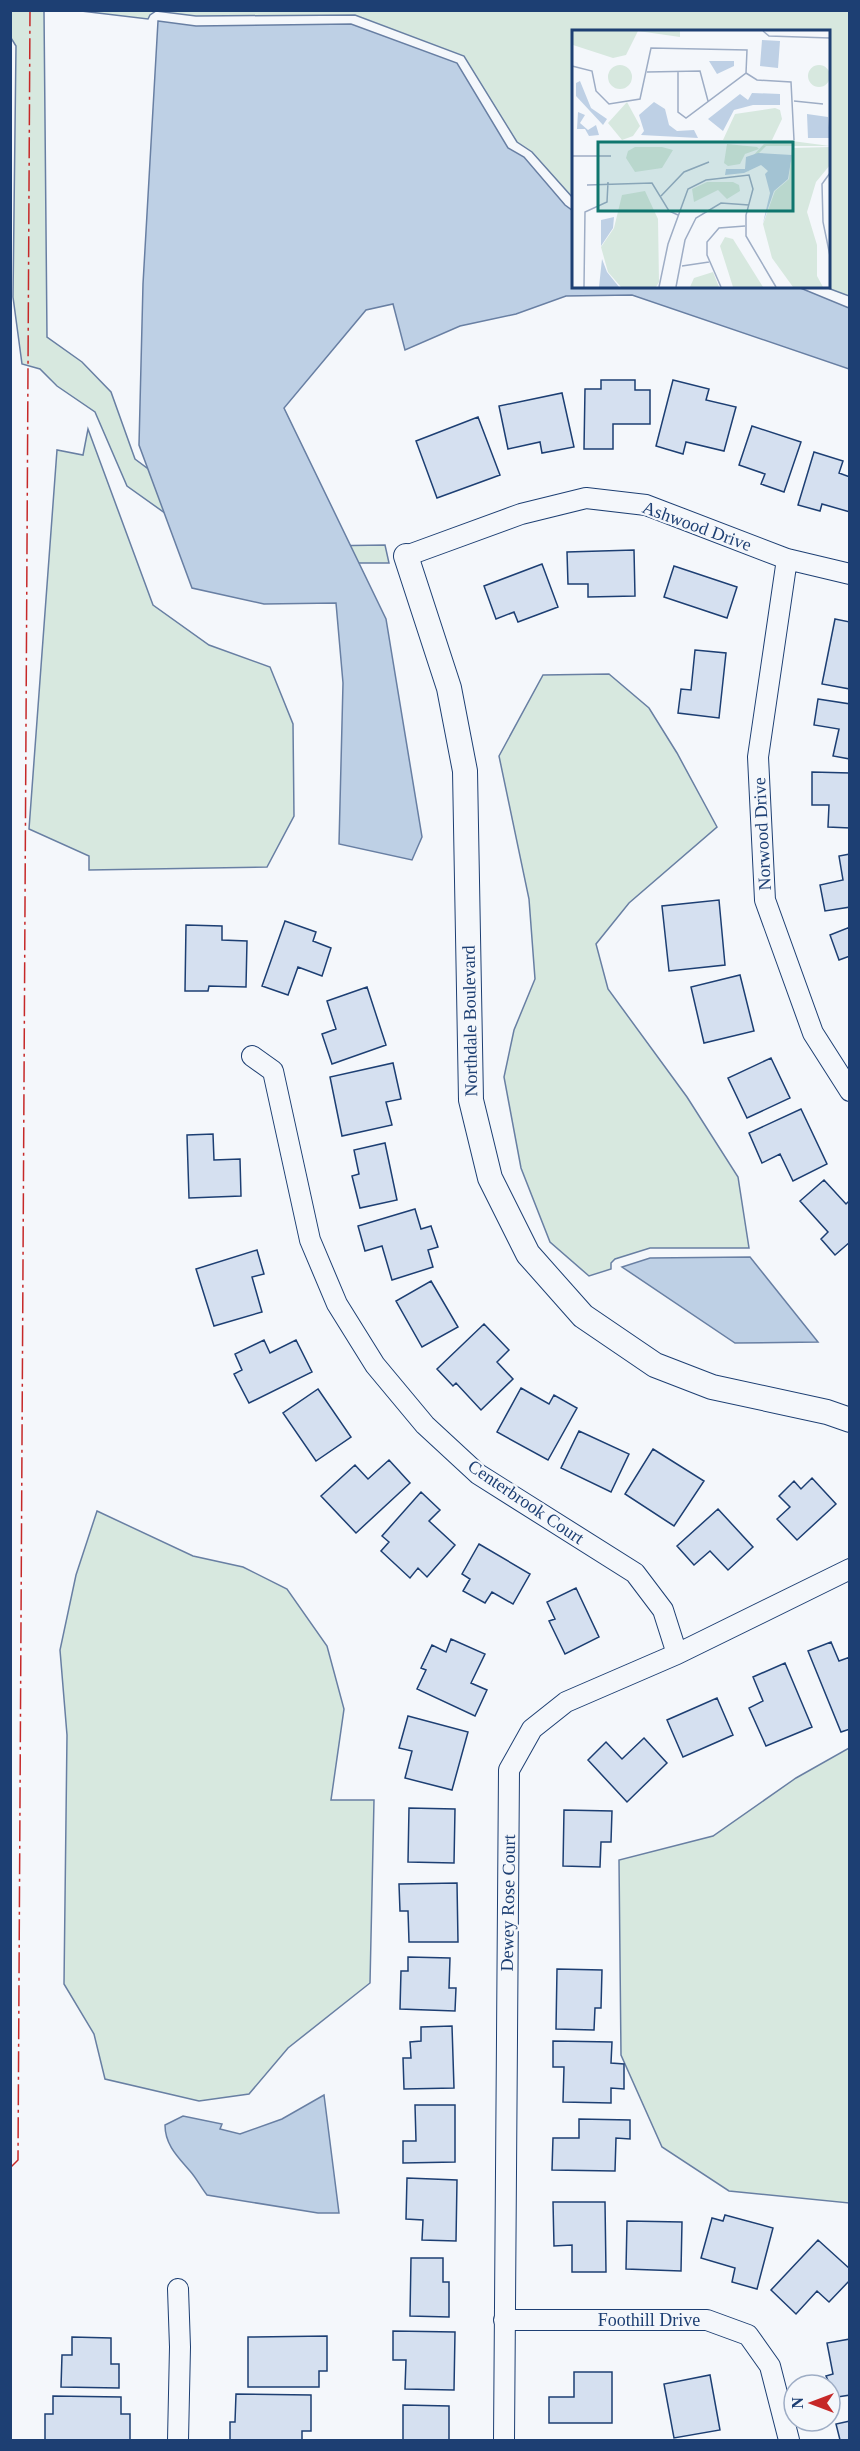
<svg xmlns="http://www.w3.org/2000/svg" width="860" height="2451" viewBox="0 0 860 2451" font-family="Georgia,serif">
	<rect width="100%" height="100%" fill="#f4f7fb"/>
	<path fill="#d7e8df" stroke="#687fa3" stroke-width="1.5" d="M 10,11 L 44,11 L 47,337 L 82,362 L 111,392 L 135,459 L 253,547 L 385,545 L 389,563 L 344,563 L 253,576 L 127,486 L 95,412 L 57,386 L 40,369 L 22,364 L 13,297 L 16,46 L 11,38 Z
		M 81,11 L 849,11 L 849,296 L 825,287 L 828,286 L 828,32 L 574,32 L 573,198 L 532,152 L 517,142 L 464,56 L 355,15 L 196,16 L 156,11 L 150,15 L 148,19 Z
		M 88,429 L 153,605 L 209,645 L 270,667 L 293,724 L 294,816 L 267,867 L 89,870 L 89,856 L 29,829 L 57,450 L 83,455 Z
		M 609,674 L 649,708 L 677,753 L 717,827 L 629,903 L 596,944 L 608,989 L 687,1097 L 738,1177 L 749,1248 L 650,1248 L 615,1259 L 611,1263 L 611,1269 L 589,1276 L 550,1242 L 521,1168 L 504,1077 L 514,1030 L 535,979 L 529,899 L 499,756 L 543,675 Z
		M 97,1511 L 193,1556 L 243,1567 L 287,1589 L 327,1646 L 344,1709 L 331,1800 L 374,1800 L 370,1983 L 288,2048 L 249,2094 L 199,2101 L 105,2079 L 94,2034 L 64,1984 L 67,1735 L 60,1650 L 76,1575 Z
		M 849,1748 L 849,2203 L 729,2191 L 662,2147 L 621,2055 L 619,1860 L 713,1836 L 796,1778 Z"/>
	<path fill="#bed0e5" stroke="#687fa3" stroke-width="1.5" d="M 158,21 L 196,26 L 351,24 L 457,63 L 508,148 L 524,157 L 565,205 L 573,211 L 574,286 L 798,287 L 849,308 L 849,369 L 632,295 L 566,296 L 516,314 L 460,326 L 405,350 L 393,304 L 366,310 L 284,408 L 386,619 L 422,837 L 412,860 L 339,844 L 343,683 L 336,603 L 264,604 L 192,588 L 139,445 L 143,284 Z
		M 750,1257 L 818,1342 L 735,1343 L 622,1267 L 650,1258 Z
		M 324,2095 L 339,2213 L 318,2213 L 207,2195 C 200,2186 197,2179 190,2171 C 178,2157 165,2145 165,2125 L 183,2116 L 222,2124 L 220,2129 L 240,2134 L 282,2119 Z"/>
	<path fill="#d5e0f0" stroke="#1d3f73" stroke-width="1.5" d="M 601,380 L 635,380 L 635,390 L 650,390 L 650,424 L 613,424 L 613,449 L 584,449 L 585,389 L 601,389 Z
		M 673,380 L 709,389 L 706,400 L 736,407 L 724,451 L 686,442 L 683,454 L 656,446 Z
		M 562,393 L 574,447 L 542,453 L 540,442 L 508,449 L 499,406 Z
		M 478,417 L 500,475 L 437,498 L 416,441 Z
		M 752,426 L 801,442 L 784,492 L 761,484 L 765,474 L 739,465 Z
		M 814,452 L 843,461 L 839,473 L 850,477 L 850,512 L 822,504 L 820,511 L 798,505 Z
		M 634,550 L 635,596 L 588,597 L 588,584 L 568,584 L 567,552 Z
		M 542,564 L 558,607 L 518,622 L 514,612 L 496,619 L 484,586 Z
		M 674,566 L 737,587 L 727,618 L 664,597 Z
		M 835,619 L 850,622 L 850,689 L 822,684 Z
		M 695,650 L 726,653 L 719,718 L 678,713 L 681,689 L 691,690 Z
		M 818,699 L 850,704 L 850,759 L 833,756 L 839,729 L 814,725 Z
		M 812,772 L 850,773 L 850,828 L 828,827 L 829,805 L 812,805 Z
		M 850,854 L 850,907 L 825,911 L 820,885 L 843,880 L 839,856 Z
		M 719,900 L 725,965 L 669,971 L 662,906 Z
		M 285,921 L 316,932 L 313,941 L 331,948 L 322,976 L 298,967 L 288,995 L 262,986 Z
		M 186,925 L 222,926 L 222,940 L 247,941 L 246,987 L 209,986 L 208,991 L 185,991 Z
		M 850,927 L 850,956 L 839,960 L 830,935 Z
		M 740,975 L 754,1031 L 704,1043 L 691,987 Z
		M 367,987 L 386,1045 L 332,1064 L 322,1034 L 336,1029 L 327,1001 Z
		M 771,1058 L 790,1098 L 747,1118 L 728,1078 Z
		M 393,1063 L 401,1099 L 386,1102 L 392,1125 L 342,1136 L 330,1077 Z
		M 801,1109 L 827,1164 L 793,1181 L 780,1154 L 762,1163 L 749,1133 Z
		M 213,1134 L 214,1160 L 240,1159 L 241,1196 L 189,1198 L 187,1135 Z
		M 385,1143 L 397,1200 L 360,1208 L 352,1176 L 359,1174 L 354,1150 Z
		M 824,1180 L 846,1204 L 850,1200 L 850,1242 L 835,1255 L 821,1239 L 828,1232 L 800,1201 Z
		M 415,1209 L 421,1229 L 431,1226 L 438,1247 L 428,1250 L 433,1267 L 392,1280 L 382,1246 L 365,1251 L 358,1226 Z
		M 257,1250 L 264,1274 L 252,1277 L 262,1312 L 214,1326 L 196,1269 Z
		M 431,1281 L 458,1327 L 422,1347 L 396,1301 Z
		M 484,1324 L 509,1350 L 497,1362 L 513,1379 L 481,1410 L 456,1383 L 453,1386 L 437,1369 Z
		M 264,1340 L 270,1353 L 296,1340 L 312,1372 L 249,1403 L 234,1374 L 242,1370 L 235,1354 Z
		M 521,1388 L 549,1404 L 554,1395 L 577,1408 L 548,1460 L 497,1432 Z
		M 318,1389 L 351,1437 L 316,1461 L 283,1413 Z
		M 579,1431 L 629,1454 L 611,1492 L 561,1468 Z
		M 653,1449 L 704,1481 L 674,1526 L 625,1494 Z
		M 389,1460 L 410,1483 L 356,1533 L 321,1496 L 355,1465 L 368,1479 Z
		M 812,1478 L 836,1504 L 797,1540 L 777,1519 L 790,1507 L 779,1496 L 794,1481 L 801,1489 Z
		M 421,1492 L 440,1510 L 429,1521 L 455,1545 L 427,1577 L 418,1568 L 410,1578 L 381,1551 L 389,1542 L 382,1536 Z
		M 718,1509 L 753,1547 L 728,1570 L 710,1551 L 694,1565 L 677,1546 Z
		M 479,1544 L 530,1574 L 513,1604 L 492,1592 L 485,1603 L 463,1591 L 470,1579 L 462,1574 Z
		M 576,1588 L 599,1637 L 565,1654 L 549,1621 L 555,1619 L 547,1602 Z
		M 451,1639 L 485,1654 L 471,1683 L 487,1690 L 475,1716 L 417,1689 L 426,1670 L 421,1668 L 432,1645 L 446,1652 Z
		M 831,1642 L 839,1661 L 850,1657 L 850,1729 L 841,1732 L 808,1651 Z
		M 785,1663 L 812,1727 L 766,1746 L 749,1708 L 763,1701 L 753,1677 Z
		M 717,1698 L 733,1735 L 683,1757 L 667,1720 Z
		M 408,1716 L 468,1732 L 452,1790 L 405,1778 L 412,1751 L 399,1748 Z
		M 644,1738 L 667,1763 L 627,1802 L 588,1760 L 606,1742 L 622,1759 Z
		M 409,1808 L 455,1809 L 454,1863 L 408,1862 Z
		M 564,1810 L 612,1811 L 611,1842 L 601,1842 L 600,1867 L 563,1866 Z
		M 457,1883 L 458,1942 L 409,1942 L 408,1911 L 400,1911 L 399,1884 Z
		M 408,1957 L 450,1958 L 449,1988 L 456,1988 L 455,2011 L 400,2009 L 401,1971 L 408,1971 Z
		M 557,1969 L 602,1970 L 601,2008 L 595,2008 L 594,2030 L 556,2029 Z
		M 452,2026 L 454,2088 L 404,2089 L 403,2058 L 411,2058 L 410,2042 L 421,2041 L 421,2027 Z
		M 553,2041 L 612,2042 L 611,2063 L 624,2064 L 624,2089 L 611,2088 L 611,2103 L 563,2102 L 564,2067 L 553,2067 Z
		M 415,2105 L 455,2105 L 455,2162 L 403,2163 L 403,2141 L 416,2141 Z
		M 579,2119 L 630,2120 L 630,2139 L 616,2138 L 615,2171 L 552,2170 L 553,2138 L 579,2138 Z
		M 407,2178 L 457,2180 L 456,2241 L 422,2240 L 423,2220 L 406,2219 Z
		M 553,2202 L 605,2202 L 606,2272 L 572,2272 L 572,2245 L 554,2246 Z
		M 725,2215 L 773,2228 L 757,2289 L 732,2282 L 735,2268 L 701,2258 L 712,2218 L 723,2221 Z
		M 627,2221 L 682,2222 L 681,2271 L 626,2269 Z
		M 818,2240 L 850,2269 L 850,2280 L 829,2302 L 817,2291 L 796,2314 L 771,2290 Z
		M 411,2258 L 443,2258 L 443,2282 L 449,2282 L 449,2317 L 410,2316 Z
		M 393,2331 L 455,2332 L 454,2390 L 405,2389 L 406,2360 L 393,2360 Z
		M 327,2336 L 327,2371 L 319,2371 L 319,2387 L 248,2387 L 248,2337 Z
		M 72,2337 L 111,2338 L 111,2364 L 119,2364 L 119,2388 L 61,2387 L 62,2355 L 72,2355 Z
		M 850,2339 L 850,2395 L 831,2398 L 830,2385 L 826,2376 L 833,2374 L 827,2343 Z
		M 574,2372 L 612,2372 L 612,2423 L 549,2423 L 549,2397 L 574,2397 Z
		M 710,2375 L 720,2430 L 674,2438 L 664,2384 Z
		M 236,2394 L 311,2395 L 311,2431 L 302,2431 L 302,2440 L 230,2440 L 230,2422 L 235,2422 Z
		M 53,2396 L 121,2397 L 121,2414 L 130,2414 L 130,2440 L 45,2440 L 45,2414 L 53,2414 Z
		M 403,2405 L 449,2406 L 449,2440 L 403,2440 Z
		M 850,2421 L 850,2440 L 840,2440 L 836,2424 Z"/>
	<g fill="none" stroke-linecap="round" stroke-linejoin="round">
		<defs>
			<path id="minor" d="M 406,556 L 521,514 L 586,498 L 646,505 L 787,559 L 850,574
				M 787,559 L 758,757 L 765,900 L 813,1033 L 850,1091
				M 252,1056 L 273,1071 L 310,1240 L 337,1304 L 375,1365 L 425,1425 L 478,1474 L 635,1573 L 663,1610 L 677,1654
				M 178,2289 L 180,2347 L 178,2440
				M 504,2320 L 707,2320 L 748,2335 L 770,2366 L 789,2440
				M 504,2440 L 509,1770 L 532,1729 L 566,1702 L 677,1654 L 850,1569"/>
			<path id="tertiary" d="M 406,556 L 449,688 L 465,771 L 471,1100 L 490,1178 L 528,1254 L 583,1316 L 655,1365 L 712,1387 L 827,1412 L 850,1420"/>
		</defs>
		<use href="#minor" stroke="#1d3f73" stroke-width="22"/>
		<use href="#tertiary" stroke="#1d3f73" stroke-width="26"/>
		<use href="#minor" stroke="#f4f7fb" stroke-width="20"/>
		<use href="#tertiary" stroke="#f4f7fb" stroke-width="24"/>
		<path stroke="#c62828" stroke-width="1.5" stroke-dasharray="21 4.5 3 4.5" stroke-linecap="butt" d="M 10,2168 L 18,2160 L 30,10"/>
	</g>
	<g text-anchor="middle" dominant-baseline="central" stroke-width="4.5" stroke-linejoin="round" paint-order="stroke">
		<g font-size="18" fill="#1d3f73" stroke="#f4f7fb">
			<text transform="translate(697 526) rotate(20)">Ashwood Drive</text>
			<text transform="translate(762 834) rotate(-93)">Norwood Drive</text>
			<text transform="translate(470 1021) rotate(-91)">Northdale Boulevard</text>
			<text transform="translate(526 1502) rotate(34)">Centerbrook Court</text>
			<text transform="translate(508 1903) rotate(-89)">Dewey Rose Court</text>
			<text x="649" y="2320">Foothill Drive</text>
		</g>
	</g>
	<g transform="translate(572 30)">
		<rect width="258" height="258" fill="#f4f7fb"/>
		<path d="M 1,1 L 108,1 L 108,7 L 66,1 L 54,25 L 41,28 L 1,15 ZM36 47a12 12 0 1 1 24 0a12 12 0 1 1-24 0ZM236 46a11 11 0 1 1 22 0a11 11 0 1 1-22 0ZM 55,72 L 68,96 L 61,106 L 50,110 L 36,93 ZM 203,78 L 208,80 L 210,89 L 200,110 L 151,110 L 163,84 ZM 220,111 L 258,116 L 194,116 L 178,132 L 176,143 L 175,132 L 192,114 ZM 155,114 L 185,117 L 187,119 L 173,124 L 168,134 L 156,136 L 152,133 ZM 63,117 L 90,117 L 101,120 L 90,138 L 63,142 L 54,128 L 56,121 ZM 258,117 L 258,135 L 244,152 L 235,182 L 245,215 L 245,246 L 251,257 L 221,257 L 200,228 L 191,194 L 203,161 L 217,149 L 220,118 ZM 135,152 L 161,152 L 167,155 L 168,161 L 155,169 L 146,160 L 122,172 L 120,159 ZM 73,161 L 86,189 L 87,252 L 84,257 L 49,257 L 36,242 L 29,217 L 42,198 L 50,165 ZM 153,207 L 161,209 L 191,257 L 161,257 L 148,216 ZM 141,242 L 147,257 L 118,257 L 122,248 Z" fill="#d7e8df"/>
		<path d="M 190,10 L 208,11 L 206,38 L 188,36 ZM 137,31 L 162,31 L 162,36 L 145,44 ZM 8,51 L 19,78 L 35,89 L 31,95 L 4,66 L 4,53 ZM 180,63 L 208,64 L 208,75 L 181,75 L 162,80 L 151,101 L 136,89 L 168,64 L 176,70 ZM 82,72 L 93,79 L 97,95 L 105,101 L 122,100 L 126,108 L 69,105 L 72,101 L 67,85 ZM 6,82 L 13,85 L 8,93 L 16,100 L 24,95 L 27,105 L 17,106 L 13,99 L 5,99 ZM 235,84 L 256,87 L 258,108 L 236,108 ZM 186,123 L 220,125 L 216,149 L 202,161 L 191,193 L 198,163 L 193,144 L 196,141 L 189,135 L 172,143 L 153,145 L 154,139 L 173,139 L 174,127 ZM 42,187 L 41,198 L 29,216 L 29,190 ZM 30,229 L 35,242 L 47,257 L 27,257 Z" fill="#bed0e5"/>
		<path fill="none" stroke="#9eadc5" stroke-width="1.5" d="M 191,1 L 197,6 L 258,8M 0,19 L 0,53M 0,36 L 20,41 L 24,61 L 37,74 L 68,69 L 79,18 L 175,20 L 174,43 L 114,88 L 106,82 L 106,42M 75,42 L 128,41 L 136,71M 174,43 L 185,50 L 219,52 L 222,110M 222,71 L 251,74M 0,126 L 39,126M 258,143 L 250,154 L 251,192 L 258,226M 15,155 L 80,153 L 97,181 L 106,185M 89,166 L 112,142 L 137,132M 110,236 L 137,232M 12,257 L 13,182 L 35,172 L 36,152M 87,257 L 96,214 L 116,159 L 134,150 L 177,145 L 181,159 L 174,185 L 174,206 L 204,257M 104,257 L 113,210 L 124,188 L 149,173 L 177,175M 149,257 L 135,225 L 135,212 L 147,198 L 173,196"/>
		<path fill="#0f766e" fill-opacity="0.15" stroke="#0f766e" stroke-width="3" d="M 26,112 L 221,112 L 221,181 L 26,181 Z"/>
		<rect width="258" height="258" fill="none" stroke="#1d3f73" stroke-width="3"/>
	</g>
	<rect width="860" height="2451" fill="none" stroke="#1d3f73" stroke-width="24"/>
	<g transform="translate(812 2403) rotate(270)"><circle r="28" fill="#f4f7fb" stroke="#9eadc5" stroke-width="1.5"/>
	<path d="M0-4.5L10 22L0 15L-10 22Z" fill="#c62828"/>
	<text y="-9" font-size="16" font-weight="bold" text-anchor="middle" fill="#1d3f73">N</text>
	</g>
</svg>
